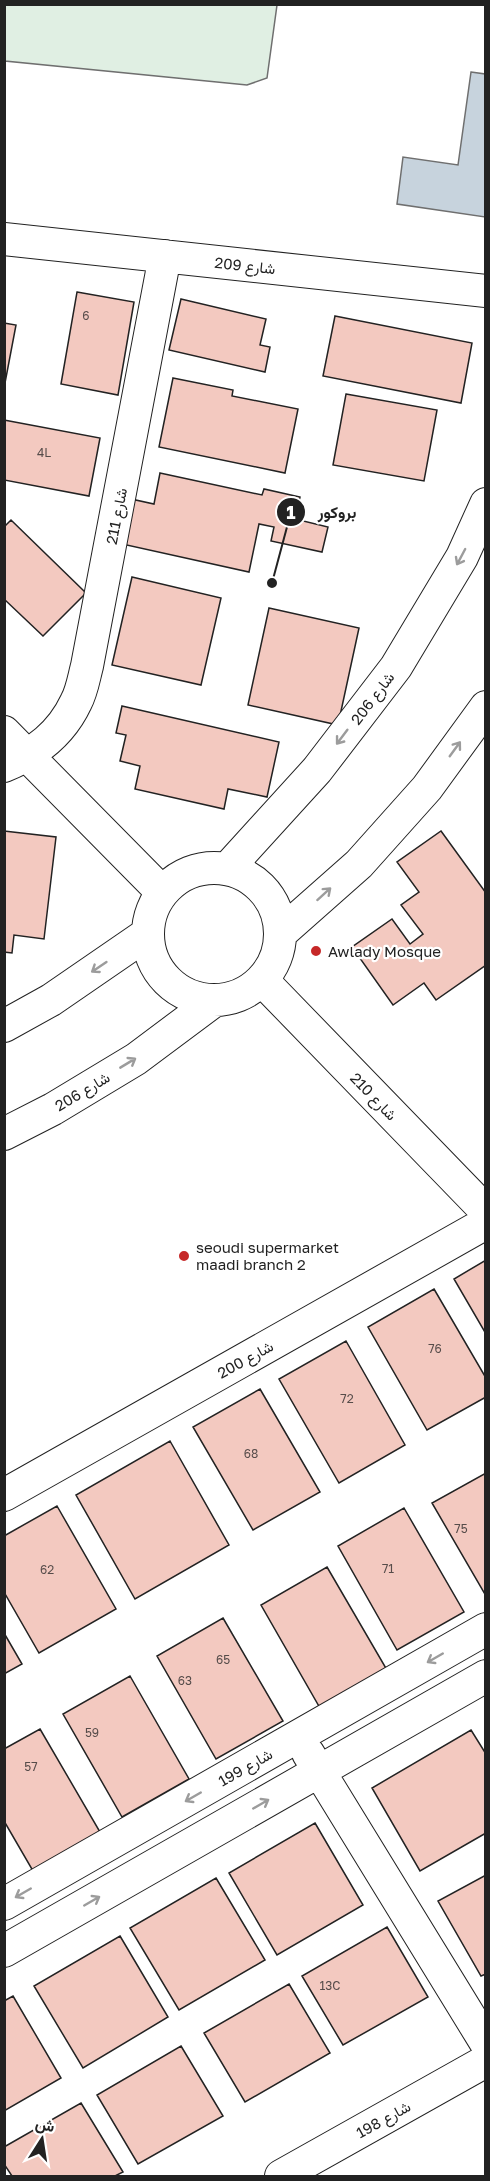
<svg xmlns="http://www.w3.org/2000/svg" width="490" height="2181" viewBox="0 0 490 2181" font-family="'Golos Text',Vazirmatn,sans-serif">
	<rect width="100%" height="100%" fill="#fff"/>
	<path fill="#e0efe3" stroke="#6f6f6f" stroke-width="1.5" d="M 4,5 L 277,5 L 267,78 L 247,85 L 5,61 Z"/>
	<path fill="#c7d3dd" stroke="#6f6f6f" stroke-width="1.5" d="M 471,72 L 485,74 L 485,217 L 397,204 L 403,157 L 458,165 Z"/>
	<path fill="#f3c9c0" stroke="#222" stroke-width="1.5" d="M 77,292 L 134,302 L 118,395 L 61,384 Z
		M 181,299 L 266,319 L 260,345 L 270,347 L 265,372 L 169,350 Z
		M 335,316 L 472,343 L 461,403 L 323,376 Z
		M 4,323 L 16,325 L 5,383 L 4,383 Z
		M 173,378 L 233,390 L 232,396 L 298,409 L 285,473 L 159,447 Z
		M 346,394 L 437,410 L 424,481 L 333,465 Z
		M 4,420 L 100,438 L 89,496 L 4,480 Z
		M 160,473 L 262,495 L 264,489 L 300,497 L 295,519 L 328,527 L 322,552 L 271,541 L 274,527 L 259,524 L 249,572 L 122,544 L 131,499 L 154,504 Z
		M 11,520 L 86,593 L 43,636 L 4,599 L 4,527 Z
		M 132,577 L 221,598 L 201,685 L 112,665 Z
		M 269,608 L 359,628 L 338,725 L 248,705 Z
		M 122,706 L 279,742 L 267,797 L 228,789 L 224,809 L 135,789 L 140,766 L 120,761 L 126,735 L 116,733 Z
		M 4,831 L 56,837 L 44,939 L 14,935 L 12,953 L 4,952 Z
		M 441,831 L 486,893 L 486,965 L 436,1000 L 424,983 L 393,1005 L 352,947 L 392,919 L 410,944 L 423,934 L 401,905 L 419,892 L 397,862 Z
		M 486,1260 L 486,1334 L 454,1279 Z
		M 434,1289 L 486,1378 L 486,1397 L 427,1430 L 368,1327 Z
		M 346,1341 L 405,1445 L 339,1483 L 279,1379 Z
		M 260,1389 L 320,1492 L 253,1530 L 193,1427 Z
		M 170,1441 L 229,1545 L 135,1599 L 76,1495 Z
		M 486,1473 L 486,1596 L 432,1503 Z
		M 57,1506 L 116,1609 L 39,1653 L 4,1592 L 4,1536 Z
		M 404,1508 L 464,1612 L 397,1650 L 338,1546 Z
		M 327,1567 L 387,1670 L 320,1708 L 261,1605 Z
		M 223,1618 L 283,1721 L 216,1759 L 157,1656 Z
		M 4,1633 L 22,1664 L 4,1674 Z
		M 130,1676 L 189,1779 L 122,1817 L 63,1714 Z
		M 40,1729 L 100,1832 L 33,1871 L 4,1821 L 4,1749 Z
		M 471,1730 L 486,1754 L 486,1833 L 420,1871 L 372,1788 Z
		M 315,1823 L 363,1905 L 277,1955 L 229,1873 Z
		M 486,1875 L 486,1974 L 481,1976 L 438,1901 Z
		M 216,1878 L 265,1960 L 179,2010 L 130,1928 Z
		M 387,1927 L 428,1997 L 343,2045 L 302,1976 Z
		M 120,1936 L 168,2017 L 83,2068 L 34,1986 Z
		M 289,1984 L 330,2053 L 245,2102 L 204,2033 Z
		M 13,1996 L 61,2078 L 4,2111 L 4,2001 Z
		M 181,2046 L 223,2116 L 138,2164 L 97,2095 Z
		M 81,2103 L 123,2172 L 115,2176 L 12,2176 L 4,2164 L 4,2147 Z"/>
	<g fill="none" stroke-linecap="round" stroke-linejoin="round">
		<defs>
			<path id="street" d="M 4,239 L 486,291
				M 4,732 L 162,892
				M 4,766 C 36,753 61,734 76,702 C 82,691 84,677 87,666 L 165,256
				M148 934a66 66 0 1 1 132 0a66 66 0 1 1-132 0Z
				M 227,869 L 317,770 L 396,667 L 462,557 L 486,504
				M 281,933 L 359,864 L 427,788 L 486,707
				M 262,980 L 486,1211
				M 4,1026 L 51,1000 L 147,934
				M 4,1134 L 53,1109 L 136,1059 L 215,1000
				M 4,1495 L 486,1223
				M 308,1753 L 486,2043
				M 4,1904 L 486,1629
				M 4,1951 L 486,1676
				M 281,2176 L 486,2061"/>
		</defs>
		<use href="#street" stroke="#222" stroke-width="34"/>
		<use href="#street" stroke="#fff" stroke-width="32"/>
	</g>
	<defs><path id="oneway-shaft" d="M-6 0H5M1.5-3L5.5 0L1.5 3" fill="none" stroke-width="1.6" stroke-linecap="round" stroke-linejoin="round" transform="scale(1.5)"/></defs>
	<g stroke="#9c9c9c">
		<use href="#oneway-shaft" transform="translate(461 557) rotate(118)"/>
		<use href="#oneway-shaft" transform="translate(342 737) rotate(127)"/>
		<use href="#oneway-shaft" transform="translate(455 749) rotate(-54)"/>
		<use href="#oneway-shaft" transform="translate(324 894) rotate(-42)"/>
		<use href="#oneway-shaft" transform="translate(99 967) rotate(146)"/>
		<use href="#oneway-shaft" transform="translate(128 1063) rotate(-31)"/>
		<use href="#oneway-shaft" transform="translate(435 1658) rotate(150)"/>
		<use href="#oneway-shaft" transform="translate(193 1797) rotate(150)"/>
		<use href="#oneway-shaft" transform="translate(261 1804) rotate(-30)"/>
		<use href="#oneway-shaft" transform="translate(23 1893) rotate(150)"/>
		<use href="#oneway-shaft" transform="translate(92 1901) rotate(-30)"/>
	</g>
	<g fill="#c62828" stroke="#fff" stroke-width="2">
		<circle cx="316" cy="951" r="6"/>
		<circle cx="184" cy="1256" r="6"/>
	</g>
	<g text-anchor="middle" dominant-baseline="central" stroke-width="4.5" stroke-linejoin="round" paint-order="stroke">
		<g font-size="12" fill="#564c4a">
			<text x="86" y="315">6</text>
			<text x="44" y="452">4L</text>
			<text x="435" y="1348">76</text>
			<text x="347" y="1398">72</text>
			<text x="251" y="1453">68</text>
			<text x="461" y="1528">75</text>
			<text x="388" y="1568">71</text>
			<text x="47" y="1569">62</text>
			<text x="223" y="1659">65</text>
			<text x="185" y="1680">63</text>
			<text x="92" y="1732">59</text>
			<text x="31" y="1766">57</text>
			<text x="330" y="1985">13C</text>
		</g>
		<g font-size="15" fill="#222" stroke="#fff">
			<text transform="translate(245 265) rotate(6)">شارع 209</text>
			<text transform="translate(116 516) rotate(-79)">شارع 211</text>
			<text transform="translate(372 698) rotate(-53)">شارع 206</text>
			<text transform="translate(82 1091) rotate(-31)">شارع 206</text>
			<text transform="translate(374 1096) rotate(46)">شارع 210</text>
			<text transform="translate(245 1359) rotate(-29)">شارع 200</text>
			<text transform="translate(245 1767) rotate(-30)">شارع 199</text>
			<text transform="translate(383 2119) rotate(-29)">شارع 198</text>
		</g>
		<g font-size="15" fill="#222" stroke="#fff" text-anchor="start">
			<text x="328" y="951">Awlady Mosque</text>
			<text x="196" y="1247">seoudi supermarket<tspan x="196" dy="17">maadi branch 2</tspan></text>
		</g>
	</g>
	<path fill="none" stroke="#222" stroke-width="2" d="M272 583L291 512"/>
	<g fill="#222" stroke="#fff" stroke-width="2">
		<circle cx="272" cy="583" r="6"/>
		<circle cx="291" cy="512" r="15"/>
	</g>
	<g font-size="18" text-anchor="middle" font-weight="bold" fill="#fff">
		<text x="291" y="519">1</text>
	</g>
	<g font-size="16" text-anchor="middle" font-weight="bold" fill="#222" stroke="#fff" stroke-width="4.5" stroke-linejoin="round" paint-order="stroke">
		<text x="337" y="518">بروكور</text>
	</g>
	<rect width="490" height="2181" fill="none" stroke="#222222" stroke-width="12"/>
	<g transform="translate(42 2139) rotate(12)" stroke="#ffffff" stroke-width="4.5" paint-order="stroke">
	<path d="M0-4.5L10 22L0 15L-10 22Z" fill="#222222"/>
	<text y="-9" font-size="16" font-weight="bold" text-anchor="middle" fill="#222222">ش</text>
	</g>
</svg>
